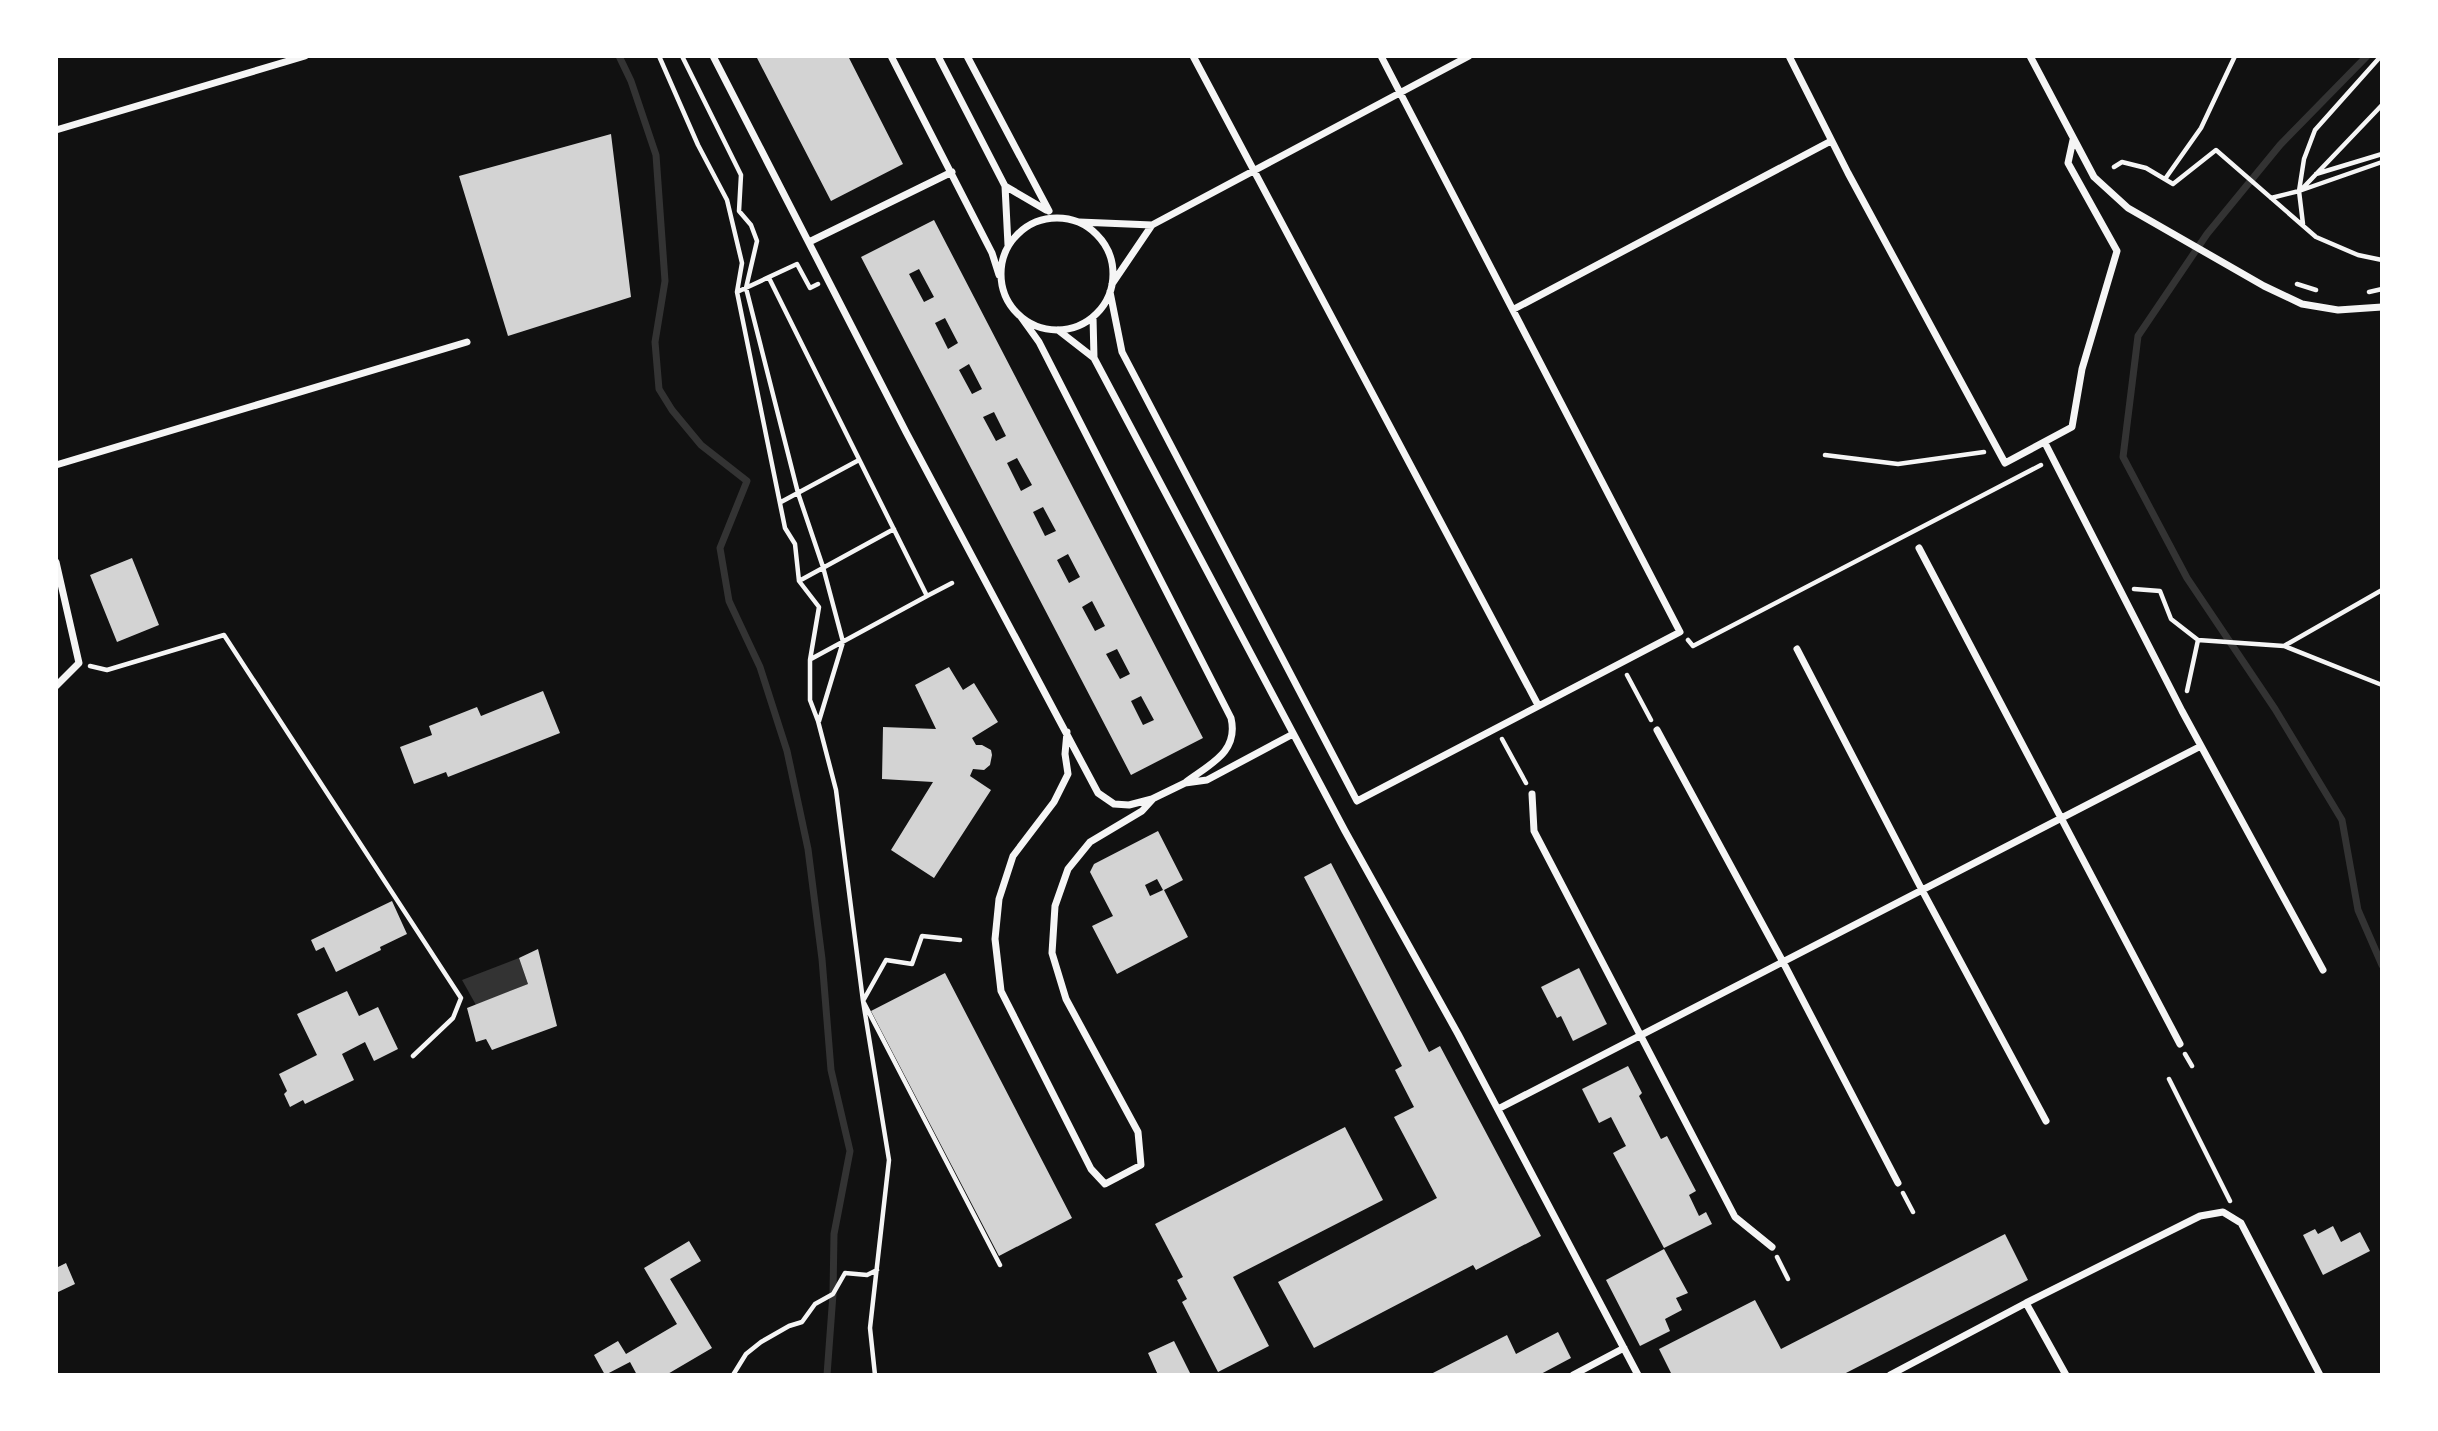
<svg xmlns="http://www.w3.org/2000/svg" width="2438" height="1431" viewBox="0 0 2438 1431" font-family="Commissioner,sans-serif">
	<rect width="100%" height="100%" fill="#111"/>
	<path fill="#333" d="M 519,958 L 528,984 L 476,1005 L 462,980 Z"/>
	<g fill="none" stroke-linecap="round" stroke-linejoin="round">
		<path stroke="#333" stroke-width="7" d="M 619,56 L 631,81 L 656,155 L 665,281 L 655,342 L 659,389 L 672,410 L 701,445 L 747,481 L 720,548 L 729,601 L 760,667 L 787,751 L 808,849 L 822,959 L 831,1070 L 850,1151 L 834,1234 L 833,1294 L 827,1375
			M 2367,56 L 2280,145 L 2207,234 L 2138,336 L 2123,457 L 2187,578 L 2275,709 L 2342,820 L 2358,910 L 2382,965"/>
	</g>
	<path fill="#d3d3d3" fill-rule="evenodd" d="M 756,56 L 848,56 L 903,164 L 831,201 Z
		M 611,134 L 631,297 L 508,336 L 459,176 Z
		M 934,220 L 1203,738 L 1131,775 L 861,257 ZM 919,269 L 934,297 L 924,302 L 909,274 ZM 945,318 L 958,343 L 948,349 L 935,323 ZM 969,364 L 982,389 L 972,394 L 959,370 ZM 994,412 L 1006,436 L 996,441 L 983,417 ZM 1017,458 L 1032,485 L 1021,491 L 1007,463 ZM 1043,507 L 1056,531 L 1045,536 L 1033,512 ZM 1068,554 L 1080,577 L 1069,583 L 1057,560 ZM 1092,601 L 1105,626 L 1095,631 L 1082,607 ZM 1117,649 L 1130,674 L 1120,679 L 1106,654 ZM 1141,696 L 1154,720 L 1143,725 L 1131,701 Z
		M 132,558 L 159,625 L 117,642 L 90,575 Z
		M 949,667 L 963,690 L 974,683 L 998,722 L 972,738 L 976,745 L 982,745 L 991,750 L 992,755 L 990,765 L 984,770 L 973,769 L 970,776 L 991,790 L 934,878 L 891,850 L 933,782 L 882,779 L 883,727 L 936,729 L 915,685 Z
		M 543,691 L 560,733 L 448,777 L 446,772 L 414,784 L 400,747 L 432,735 L 429,726 L 477,707 L 481,716 Z
		M 1158,831 L 1183,880 L 1164,890 L 1188,937 L 1117,974 L 1092,926 L 1113,916 L 1090,872 L 1094,864 ZM 1157,879 L 1163,890 L 1150,896 L 1145,885 Z
		M 1331,863 L 1429,1052 L 1440,1046 L 1541,1236 L 1476,1270 L 1473,1265 L 1314,1348 L 1278,1282 L 1437,1198 L 1394,1117 L 1414,1107 L 1395,1070 L 1402,1066 L 1304,877 Z
		M 392,901 L 407,934 L 380,947 L 381,950 L 336,972 L 324,947 L 316,951 L 311,940 Z
		M 538,949 L 557,1026 L 492,1050 L 486,1039 L 476,1042 L 467,1008 L 528,984 L 519,958 Z
		M 1579,968 L 1607,1024 L 1573,1041 L 1561,1016 L 1557,1018 L 1541,987 Z
		M 945,973 L 1072,1218 L 999,1256 L 871,1011 Z
		M 347,991 L 359,1016 L 378,1007 L 398,1049 L 374,1061 L 365,1042 L 342,1054 L 354,1080 L 305,1104 L 303,1100 L 290,1107 L 284,1094 L 287,1091 L 279,1074 L 317,1055 L 297,1014 Z
		M 1628,1066 L 1642,1093 L 1639,1096 L 1661,1139 L 1667,1136 L 1696,1191 L 1689,1195 L 1699,1216 L 1706,1212 L 1712,1224 L 1664,1248 L 1613,1153 L 1626,1146 L 1611,1117 L 1599,1123 L 1582,1089 Z
		M 1345,1127 L 1383,1200 L 1233,1277 L 1269,1346 L 1218,1372 L 1182,1302 L 1187,1299 L 1177,1280 L 1183,1277 L 1155,1224 Z
		M 2333,1226 L 2341,1242 L 2360,1232 L 2370,1251 L 2323,1275 L 2303,1235 L 2315,1229 L 2318,1234 Z
		M 2005,1234 L 2028,1280 L 1842,1375 L 1672,1375 L 1659,1349 L 1755,1300 L 1781,1349 Z
		M 689,1241 L 701,1261 L 670,1279 L 712,1348 L 666,1375 L 637,1375 L 630,1362 L 605,1375 L 594,1355 L 618,1341 L 626,1354 L 677,1324 L 644,1268 Z
		M 1664,1249 L 1688,1293 L 1676,1298 L 1682,1310 L 1665,1319 L 1670,1331 L 1640,1346 L 1606,1280 Z
		M 66,1263 L 75,1284 L 56,1293 L 56,1268 Z
		M 1558,1332 L 1571,1358 L 1539,1375 L 1429,1375 L 1507,1335 L 1516,1354 Z
		M 1174,1341 L 1191,1375 L 1158,1375 L 1148,1353 Z"/>
	<g fill="none" stroke-linecap="round" stroke-linejoin="round">
		<path stroke="#f5f5f5" stroke-width="4.5" d="M 659,56 L 698,145 L 727,200 L 742,263 L 737,292
			M 682,56 L 741,175 L 739,211 L 751,225 L 757,241 L 746,288 L 798,493 L 823,567 L 843,642 L 819,721
			M 2114,167 L 2122,162 L 2146,168 L 2173,184 L 2216,150 L 2316,237 L 2358,255 L 2382,260
			M 2316,174 L 2382,154
			M 2165,179 L 2201,128 L 2235,56
			M 2300,191 L 2382,105
			M 2271,198 L 2299,191 L 2382,162
			M 2303,224 L 2299,191 L 2304,159 L 2315,130 L 2381,56
			M 769,278 L 927,596 L 811,659
			M 818,284 L 810,288 L 797,264 L 737,292 L 785,528 L 795,544 L 799,581 L 819,607 L 810,660 L 810,700 L 818,721 L 836,790 L 863,1001 L 889,1160 L 870,1328 L 875,1375
			M 2297,284 L 2316,290
			M 2369,292 L 2382,289
			M 1825,455 L 1898,464 L 1984,452
			M 781,502 L 859,460
			M 799,581 L 894,529
			M 2134,589 L 2160,591 L 2171,619 L 2198,640
			M 927,596 L 952,583
			M 1688,640 L 1693,646 L 2041,465
			M 2284,646 L 2382,590
			M 90,666 L 107,670 L 224,635 L 461,998 L 453,1018 L 413,1056
			M 1627,675 L 1651,720
			M 2187,691 L 2198,640 L 2284,646 L 2382,685
			M 1502,739 L 1526,783
			M 960,940 L 922,936 L 912,964 L 886,960 L 863,1001 L 1000,1265
			M 2185,1054 L 2192,1066
			M 2169,1079 L 2230,1201
			M 1903,1193 L 1913,1212
			M 1777,1257 L 1788,1279
			M 733,1375 L 746,1354 L 761,1342 L 789,1326 L 802,1322 L 815,1304 L 833,1294 L 845,1273 L 867,1275 L 877,1270"/>
		<path stroke="#f5f5f5" stroke-width="7" d="M 713,56 L 906,432 L 1098,793 L 1114,804 L 1129,805 L 1152,799 L 1185,783 L 1207,780 L 1293,734
			M 891,56 L 992,253 L 999,275
			M 938,56 L 1005,186 L 1008,245
			M 967,56 L 1049,211
			M 1193,56 L 1538,705
			M 1789,56 L 1848,173 L 2005,463 L 2072,427 L 2082,369 L 2117,251 L 2068,163 L 2073,140
			M 2030,56 L 2094,177 L 2128,208 L 2264,286 L 2302,304 L 2338,310 L 2382,307
			M 56,130 L 305,56
			M 1005,186 L 1046,210
			M1001 274a56 56 0 1 1 112 0a56 56 0 1 1-112 0Z
			M 1079,222 L 1152,225
			M 809,242 L 952,172
			M 1112,284 L 1152,225 L 1469,56
			M 1110,292 L 1122,352 L 1357,801 L 1680,632 L 1381,56
			M 1514,309 L 1831,141
			M 1021,317 L 1039,342 L 1231,718 C 1239,752 1210,764 1186,782
			M 1093,317 L 1094,358
			M 1058,330 L 1094,358 L 1345,831 L 1458,1034 L 1638,1375
			M 2045,443 L 2182,711 L 2323,970
			M 56,465 L 467,342
			M 1919,548 L 2180,1044
			M 56,562 L 79,663 L 56,686
			M 1797,649 L 1922,890 L 2046,1121
			M 1657,730 L 1783,962 L 1898,1183
			M 1067,732 L 1065,754 L 1068,774 L 1054,802 L 1013,856 L 999,899 L 995,939 L 1001,991 L 1091,1169 L 1105,1184 L 1141,1165 L 1138,1132 L 1066,999 L 1052,953 L 1055,906 L 1068,869 L 1090,842 L 1142,811 L 1152,800
			M 1532,794 L 1534,831 L 1735,1217 L 1772,1247
			M 1498,1109 L 2201,746
			M 2026,1303 L 2066,1375
			M 1573,1375 L 1624,1348
			M 1890,1375 L 2026,1303 L 2200,1216 L 2223,1212 L 2241,1223 L 2320,1375"/>
	</g>
	<rect width="2438" height="1431" fill="none" stroke="#ffffff" stroke-width="116"/>
</svg>
